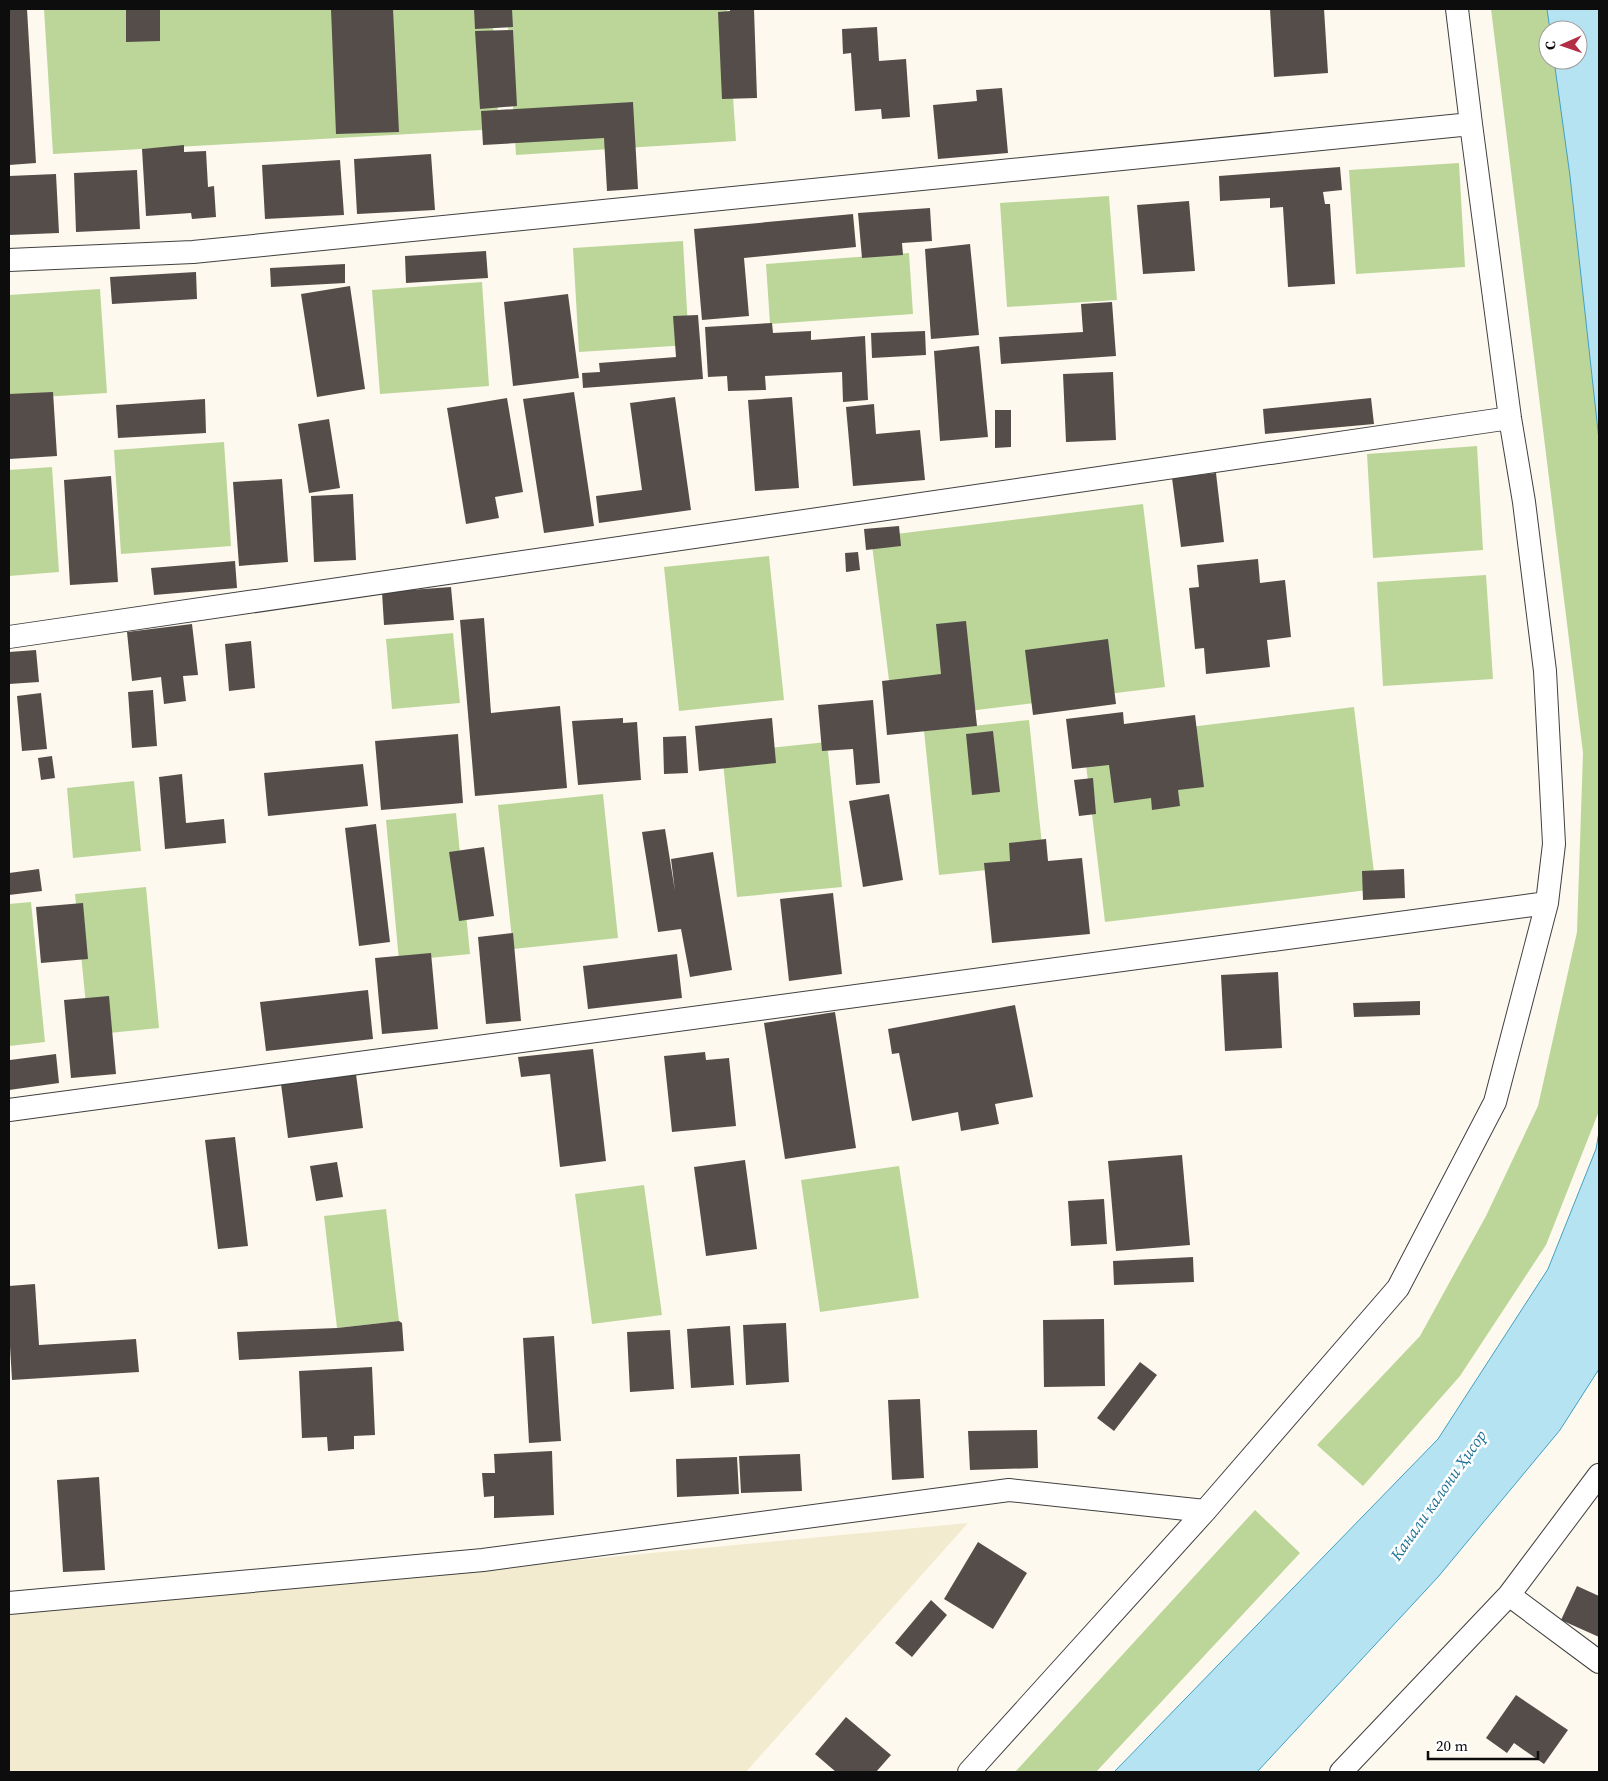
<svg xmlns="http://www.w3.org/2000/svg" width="1608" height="1781" viewBox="0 0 1608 1781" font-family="'Source Serif 4',serif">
	<rect width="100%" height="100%" fill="#fef9ee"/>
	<path fill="#f2ebcf" d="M 968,1523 L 746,1772 L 9,1772 L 9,1614 Z"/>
	<path fill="#bcd69a" d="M 44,9 L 492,9 L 499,129 L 53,154 Z
		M 507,9 L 727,9 L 736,141 L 516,155 Z
		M 1491,9 L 1553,9 L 1555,30 L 1548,30 L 1548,60 L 1559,60 L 1599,407 L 1599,1111 L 1546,1245 L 1460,1376 L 1363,1486 L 1317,1445 L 1420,1336 L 1486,1216 L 1538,1106 L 1577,932 L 1583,753 Z
		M 1459,163 L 1465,267 L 1356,274 L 1349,170 Z
		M 1109,196 L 1117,300 L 1007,307 L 1000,203 Z
		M 683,241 L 689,345 L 579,352 L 573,248 Z
		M 909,253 L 913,314 L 770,324 L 766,264 Z
		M 482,282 L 489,386 L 380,394 L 372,290 Z
		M 100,289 L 107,393 L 9,399 L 9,295 Z
		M 224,442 L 231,546 L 121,554 L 114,450 Z
		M 1477,446 L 1483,550 L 1373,558 L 1367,454 Z
		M 52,467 L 59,572 L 9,576 L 9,470 Z
		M 1143,504 L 1165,687 L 894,720 L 871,537 Z
		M 769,556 L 784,700 L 679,711 L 664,567 Z
		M 1486,575 L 1493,679 L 1383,686 L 1377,582 Z
		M 453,633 L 460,703 L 392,709 L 386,639 Z
		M 1354,707 L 1376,889 L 1105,922 L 1083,740 Z
		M 1029,720 L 1044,864 L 939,875 L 924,731 Z
		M 827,742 L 842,887 L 737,897 L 722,753 Z
		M 134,781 L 141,851 L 73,858 L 67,788 Z
		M 603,794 L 618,938 L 513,949 L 498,805 Z
		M 456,813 L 470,954 L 399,961 L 386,820 Z
		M 146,887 L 159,1028 L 89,1035 L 75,894 Z
		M 31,902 L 45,1042 L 9,1046 L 9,904 Z
		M 899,1166 L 919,1298 L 820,1312 L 801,1180 Z
		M 644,1185 L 662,1315 L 592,1324 L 575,1194 Z
		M 386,1209 L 399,1321 L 337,1328 L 324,1216 Z
		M 1255,1510 L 1300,1553 L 1096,1772 L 1015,1772 Z"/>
	<path fill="#b6e3f2" stroke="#41a0c4" d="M 1547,9 L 1599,9 L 1599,440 L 1570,176 L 1554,60 L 1578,60 L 1578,30 L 1550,30 Z
		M 1599,1132 L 1599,1369 L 1560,1430 L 1438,1577 L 1257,1772 L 1114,1772 L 1438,1439 L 1548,1269 L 1596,1149 Z"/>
	<path fill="#554d4a" d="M 9,9 L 27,9 L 36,163 L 9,165 Z
		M 126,9 L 160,9 L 160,41 L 126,42 Z
		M 331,9 L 393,9 L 399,132 L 336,134 Z
		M 474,9 L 512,9 L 513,27 L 475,29 Z
		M 730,9 L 754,9 L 757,98 L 722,99 L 718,12 L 730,11 Z
		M 1270,9 L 1324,9 L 1328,73 L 1274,77 Z
		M 877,27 L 879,61 L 906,59 L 910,117 L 882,119 L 881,109 L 855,111 L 851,53 L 843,54 L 842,29 Z
		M 513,30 L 517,106 L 480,109 L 475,31 Z
		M 1002,88 L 1008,153 L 938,159 L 933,105 L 977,101 L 976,90 Z
		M 633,102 L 638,189 L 607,191 L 604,138 L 483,145 L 481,111 Z
		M 184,145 L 184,152 L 206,151 L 208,187 L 214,186 L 216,217 L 192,219 L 191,213 L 146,216 L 142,149 Z
		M 431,154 L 435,210 L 357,214 L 354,159 Z
		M 340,160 L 344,215 L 265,219 L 262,165 Z
		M 1340,167 L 1342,190 L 1323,192 L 1325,204 L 1330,204 L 1335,284 L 1288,287 L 1283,207 L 1270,208 L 1270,198 L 1220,201 L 1219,176 Z
		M 137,170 L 140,229 L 76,232 L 74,173 Z
		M 56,174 L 59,233 L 9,235 L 9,176 Z
		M 1189,201 L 1195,271 L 1143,274 L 1137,205 Z
		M 930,208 L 932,241 L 902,243 L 903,255 L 862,258 L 858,213 Z
		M 853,214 L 856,247 L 744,258 L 749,316 L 702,320 L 694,229 Z
		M 970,244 L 979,335 L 931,339 L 925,249 Z
		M 486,251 L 488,278 L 406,283 L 405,256 Z
		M 345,264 L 345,283 L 271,287 L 270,268 Z
		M 196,272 L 197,299 L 112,304 L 110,277 Z
		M 350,286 L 365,389 L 317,397 L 301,294 Z
		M 568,294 L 579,378 L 513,386 L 504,302 Z
		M 1112,302 L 1116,356 L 1001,364 L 999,337 L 1083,332 L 1081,304 Z
		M 698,315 L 703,379 L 583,388 L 582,373 L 600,372 L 599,363 L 676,357 L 673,316 Z
		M 772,323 L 773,333 L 811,331 L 811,340 L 865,336 L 868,400 L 843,402 L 842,372 L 765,376 L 766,390 L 728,391 L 727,376 L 708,377 L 705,327 Z
		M 925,331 L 926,355 L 872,358 L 871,333 Z
		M 979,346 L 988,437 L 940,441 L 934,351 Z
		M 1113,372 L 1116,440 L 1066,442 L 1063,374 Z
		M 53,392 L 57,456 L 9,459 L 9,394 Z
		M 574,392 L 594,526 L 544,533 L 523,399 Z
		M 675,397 L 691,510 L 599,523 L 596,496 L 642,490 L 630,403 Z
		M 792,397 L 799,488 L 755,491 L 748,400 Z
		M 507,398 L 523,492 L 495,497 L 499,518 L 466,524 L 447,408 Z
		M 1371,398 L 1374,424 L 1265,434 L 1263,409 Z
		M 205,399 L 206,433 L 118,438 L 116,405 Z
		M 874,404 L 876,434 L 920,430 L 925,480 L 853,486 L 846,407 Z
		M 995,410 L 1011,410 L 1011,447 L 995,448 Z
		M 329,419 L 340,488 L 309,493 L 298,424 Z
		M 1216,473 L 1224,542 L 1181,547 L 1172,478 Z
		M 111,476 L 118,582 L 70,585 L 64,480 Z
		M 282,479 L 288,562 L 239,566 L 233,482 Z
		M 353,494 L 356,560 L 314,562 L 311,496 Z
		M 899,526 L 901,546 L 866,550 L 864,529 Z
		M 858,552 L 860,570 L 846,572 L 845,553 Z
		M 1258,559 L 1260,583 L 1285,580 L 1291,637 L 1267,640 L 1270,667 L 1206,674 L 1204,648 L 1195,649 L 1189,588 L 1199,587 L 1197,565 Z
		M 235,561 L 237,588 L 154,595 L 151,568 Z
		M 451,587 L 454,620 L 384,625 L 382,592 Z
		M 484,618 L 491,713 L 560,706 L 567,788 L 475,796 L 460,620 Z
		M 966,621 L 977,726 L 887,735 L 882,681 L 941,674 L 936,624 Z
		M 192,624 L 198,675 L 183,676 L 186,701 L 164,704 L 161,677 L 132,681 L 127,632 Z
		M 1108,639 L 1116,704 L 1033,715 L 1025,650 Z
		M 251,641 L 255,688 L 229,691 L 225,644 Z
		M 36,650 L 39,682 L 9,684 L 9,652 Z
		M 153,690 L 157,746 L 132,748 L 128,692 Z
		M 41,693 L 47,749 L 22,751 L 17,696 Z
		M 873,700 L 880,783 L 856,785 L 853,749 L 822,751 L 818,705 Z
		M 1123,712 L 1124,724 L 1195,715 L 1204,787 L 1178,790 L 1180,806 L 1152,810 L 1151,798 L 1114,803 L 1109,765 L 1072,769 L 1066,719 Z
		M 623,718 L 623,723 L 637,722 L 641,780 L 578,785 L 572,721 Z
		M 772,718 L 776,763 L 699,771 L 695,726 Z
		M 993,731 L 1000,792 L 972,795 L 966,734 Z
		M 458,734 L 463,803 L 381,810 L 375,741 Z
		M 686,736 L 688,773 L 664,774 L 663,737 Z
		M 52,756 L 55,778 L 41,780 L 38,758 Z
		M 363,764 L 368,806 L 268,816 L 264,773 Z
		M 182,774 L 186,823 L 224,819 L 226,843 L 165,849 L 159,777 Z
		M 1093,778 L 1096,814 L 1079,816 L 1074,780 Z
		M 889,794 L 903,880 L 863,887 L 849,801 Z
		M 376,824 L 390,942 L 359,946 L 345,828 Z
		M 665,829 L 675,891 L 671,859 L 713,852 L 732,970 L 690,977 L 681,929 L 658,932 L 642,832 Z
		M 1046,839 L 1048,861 L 1082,858 L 1090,934 L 992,943 L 984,863 L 1010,861 L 1009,843 Z
		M 484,847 L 494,916 L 459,921 L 449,852 Z
		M 39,869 L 42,891 L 9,895 L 9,873 Z
		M 1404,869 L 1405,898 L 1363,900 L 1362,871 Z
		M 833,893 L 842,974 L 789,981 L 780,899 Z
		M 83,903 L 88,959 L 41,963 L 36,907 Z
		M 513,933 L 521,1021 L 486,1024 L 478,937 Z
		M 431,953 L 438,1029 L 382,1034 L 375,958 Z
		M 677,954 L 682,998 L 588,1009 L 583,966 Z
		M 1278,972 L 1282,1048 L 1225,1051 L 1221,975 Z
		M 368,990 L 373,1039 L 266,1051 L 260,1002 Z
		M 109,996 L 116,1074 L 71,1078 L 64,1000 Z
		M 1420,1001 L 1420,1015 L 1354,1017 L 1353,1003 Z
		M 1015,1005 L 1033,1097 L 995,1104 L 999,1124 L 961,1131 L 958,1112 L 912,1121 L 899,1053 L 892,1054 L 888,1029 Z
		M 835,1012 L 856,1148 L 785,1159 L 764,1023 Z
		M 593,1049 L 606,1161 L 560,1167 L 550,1074 L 521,1077 L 518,1057 Z
		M 705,1052 L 706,1060 L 729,1058 L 736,1126 L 672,1132 L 664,1056 Z
		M 56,1054 L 59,1083 L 9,1090 L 9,1056 L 10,1060 Z
		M 356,1074 L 363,1128 L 288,1138 L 281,1084 Z
		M 235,1137 L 248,1246 L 218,1249 L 205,1140 Z
		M 1182,1155 L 1190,1245 L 1116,1251 L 1108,1161 Z
		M 745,1160 L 757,1249 L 706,1256 L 694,1167 Z
		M 337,1162 L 343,1197 L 316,1201 L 310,1166 Z
		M 1104,1199 L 1107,1244 L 1071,1246 L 1068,1201 Z
		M 1193,1257 L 1194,1282 L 1114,1285 L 1113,1261 Z
		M 35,1284 L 39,1345 L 136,1339 L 139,1372 L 12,1380 L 9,1329 L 9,1286 Z
		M 1104,1319 L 1105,1386 L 1044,1387 L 1043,1320 Z
		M 399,1321 L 402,1323 L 404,1351 L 239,1360 L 237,1332 L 337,1328 Z
		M 786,1323 L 789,1382 L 746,1385 L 743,1325 Z
		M 730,1326 L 734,1385 L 691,1388 L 687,1329 Z
		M 670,1330 L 674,1389 L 630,1392 L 627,1332 Z
		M 554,1336 L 561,1441 L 529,1443 L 523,1338 Z
		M 1140,1362 L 1157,1375 L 1114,1431 L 1097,1418 Z
		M 372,1367 L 375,1435 L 354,1436 L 354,1449 L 328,1451 L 327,1437 L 302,1438 L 299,1371 Z
		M 920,1399 L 924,1478 L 892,1480 L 888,1400 Z
		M 1037,1430 L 1038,1468 L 970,1470 L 968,1431 Z
		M 552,1451 L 554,1515 L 494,1518 L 494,1496 L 484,1497 L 482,1473 L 495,1473 L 494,1454 Z
		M 800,1454 L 802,1491 L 741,1493 L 739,1456 Z
		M 737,1457 L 739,1494 L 677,1497 L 676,1459 Z
		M 99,1477 L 105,1570 L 63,1572 L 57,1480 Z
		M 978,1542 L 1027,1573 L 993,1629 L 944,1599 Z
		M 1577,1586 L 1599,1596 L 1599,1637 L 1561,1620 Z
		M 931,1600 L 947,1615 L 912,1657 L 895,1643 Z
		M 1516,1695 L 1568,1730 L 1544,1764 L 1514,1743 L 1507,1753 L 1486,1738 Z
		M 846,1717 L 891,1755 L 876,1772 L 836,1772 L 815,1754 Z"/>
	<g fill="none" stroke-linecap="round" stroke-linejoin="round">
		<defs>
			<path id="service" d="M 9,260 L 193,252 L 1471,124
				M 9,637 L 1510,418
				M 9,1110 L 1547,903
				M 1509,1595 L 1599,1662
				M 9,1603 L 483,1560 L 1009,1490 L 1205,1511
				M 969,1772 L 1205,1511 L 1398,1288 L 1495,1102 L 1547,903 L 1554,844 L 1545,671 L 1524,502 L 1510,418 L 1471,124 L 1457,9
				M 1341,1772 L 1509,1595 L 1599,1475"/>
		</defs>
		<use href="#service" stroke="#404040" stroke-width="24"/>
		<use href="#service" stroke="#fff" stroke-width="22"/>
	</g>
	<g text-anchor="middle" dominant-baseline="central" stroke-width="5" stroke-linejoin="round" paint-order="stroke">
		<g font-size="16" font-style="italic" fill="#1e7196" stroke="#fff">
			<text transform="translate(1438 1495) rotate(-55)">Канали калони Ҳисор</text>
		</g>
	</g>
	<rect width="1608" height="1781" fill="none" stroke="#0d0d0d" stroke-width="20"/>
	<g transform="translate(1563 45) rotate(268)"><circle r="24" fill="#ffffff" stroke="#9e9e9e"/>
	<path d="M0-4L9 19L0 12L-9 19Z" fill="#b32e45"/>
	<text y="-8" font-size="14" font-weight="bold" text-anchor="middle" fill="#0d0d0d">С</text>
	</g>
	<path d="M1428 1751v8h110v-8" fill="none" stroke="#0d0d0d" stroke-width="2.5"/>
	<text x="1436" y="1751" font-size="15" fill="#0d0d0d" stroke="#ffffff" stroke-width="4" paint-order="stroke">20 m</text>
</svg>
